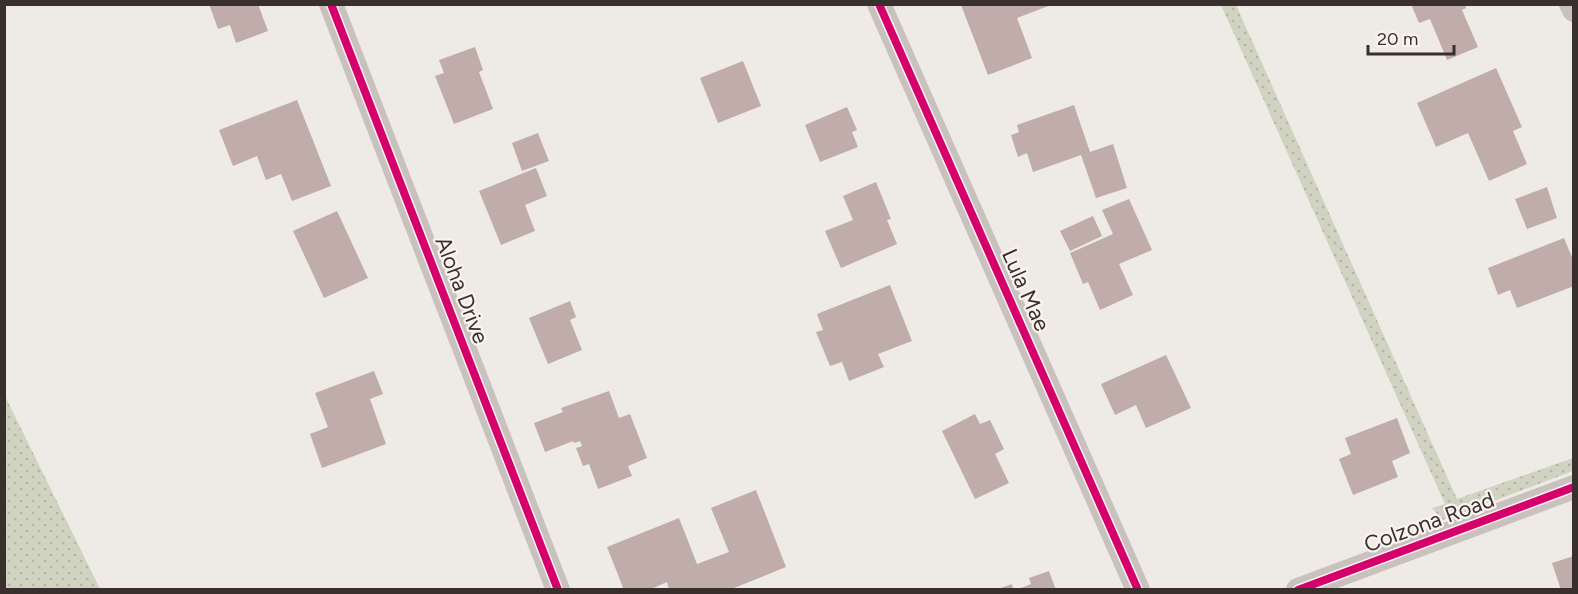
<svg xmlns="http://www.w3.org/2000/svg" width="1578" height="594" viewBox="0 0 1578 594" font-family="Figtree,sans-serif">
	<defs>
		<pattern id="grass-dots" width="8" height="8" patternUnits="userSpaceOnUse" patternTransform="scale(1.5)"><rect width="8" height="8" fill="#d1d3c1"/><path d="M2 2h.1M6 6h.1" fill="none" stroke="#b4b5a6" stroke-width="1.8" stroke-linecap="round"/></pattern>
	</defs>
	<rect width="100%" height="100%" fill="#eeeae6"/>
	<path fill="url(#grass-dots)" d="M 1221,5 L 1236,5 L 1457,499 L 1573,458 L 1573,471 L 1443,520 L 1432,508 L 1445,504 Z
		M 5,396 L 100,589 L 5,589 Z"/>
	<path fill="#c0ada9" d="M 209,4 L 258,4 L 268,31 L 236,43 L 230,25 L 218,29 Z
		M 963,4 L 1051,4 L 1051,5 L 1017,18 L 1032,58 L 988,75 L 961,5 Z
		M 1411,4 L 1465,4 L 1466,8 L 1462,10 L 1478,47 L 1447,60 L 1430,19 L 1419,23 Z
		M 475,47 L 483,70 L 479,72 L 493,109 L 454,124 L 435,76 L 444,73 L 439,60 Z
		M 743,61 L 761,106 L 718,123 L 700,78 Z
		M 1496,68 L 1522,127 L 1513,131 L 1527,164 L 1489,181 L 1468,133 L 1436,147 L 1417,103 Z
		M 297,100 L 331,186 L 292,201 L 281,174 L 266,180 L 257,156 L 233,166 L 219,130 Z
		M 1074,105 L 1090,152 L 1113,144 L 1127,188 L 1096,198 L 1081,155 L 1033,172 L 1027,153 L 1018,157 L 1011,135 L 1019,132 L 1017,125 Z
		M 847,107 L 857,130 L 852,132 L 858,147 L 820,162 L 805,125 Z
		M 538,133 L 549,161 L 522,171 L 512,143 Z
		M 536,168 L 547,196 L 525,205 L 535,231 L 501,245 L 479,191 Z
		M 876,182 L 891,219 L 887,220 L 897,244 L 841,268 L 825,231 L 853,220 L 843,196 Z
		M 1547,187 L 1557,218 L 1527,229 L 1515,199 Z
		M 1129,199 L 1152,250 L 1119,264 L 1133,295 L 1100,310 L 1088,282 L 1083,284 L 1070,253 L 1113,234 L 1102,210 Z
		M 337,211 L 368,278 L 324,298 L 293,231 Z
		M 1093,216 L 1102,236 L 1070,251 L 1060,231 Z
		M 1564,238 L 1574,262 L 1574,286 L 1517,308 L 1510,290 L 1498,295 L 1488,268 Z
		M 890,285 L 912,341 L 878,354 L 884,367 L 849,381 L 842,362 L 830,366 L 816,332 L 823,330 L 817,314 Z
		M 570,301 L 576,317 L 570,320 L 582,350 L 548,364 L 529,318 Z
		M 1166,355 L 1191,408 L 1146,428 L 1136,405 L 1115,415 L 1101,384 Z
		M 374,371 L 383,394 L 370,399 L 386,444 L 322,468 L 310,434 L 328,427 L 315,393 Z
		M 609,391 L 619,418 L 630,414 L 647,458 L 628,466 L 632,476 L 598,489 L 589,464 L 583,466 L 576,448 L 582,446 L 580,441 L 574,443 L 573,441 L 545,452 L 534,423 L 563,412 L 561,408 Z
		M 975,414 L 980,424 L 990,420 L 1004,449 L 995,454 L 1009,483 L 975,499 L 942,431 Z
		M 1397,418 L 1410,453 L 1392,461 L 1398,477 L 1353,495 L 1339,459 L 1351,454 L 1345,438 Z
		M 756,490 L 786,567 L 729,590 L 669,590 L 667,582 L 649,590 L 624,590 L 607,547 L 679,518 L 697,564 L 729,552 L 711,508 Z
		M 1574,556 L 1574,590 L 1561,590 L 1552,563 Z
		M 1049,571 L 1056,590 L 1016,590 L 1031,584 L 1029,578 Z
		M 1012,584 L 1013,590 L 998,590 L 998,589 Z"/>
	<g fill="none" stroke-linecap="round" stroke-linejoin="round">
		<path stroke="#c8c1be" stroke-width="24" d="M 331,4 L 558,590
			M 879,4 L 1138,590
			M 1571,4 L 1574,10
			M 1298,590 L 1574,487"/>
		<defs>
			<path id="cycleway" d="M 331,4 L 558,590
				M 879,4 L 1138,590
				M 1298,590 L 1574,487"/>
		</defs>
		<use href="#cycleway" stroke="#faf3ef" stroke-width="11"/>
		<use href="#cycleway" stroke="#d6006c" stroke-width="8"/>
	</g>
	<g text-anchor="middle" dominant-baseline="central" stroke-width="4.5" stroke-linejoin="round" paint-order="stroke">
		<g font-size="22" fill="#392f2c" stroke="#faf3ef">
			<text transform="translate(462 290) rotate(69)">Aloha Drive</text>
			<text transform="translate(1026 290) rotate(66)">Lula Mae</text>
			<text transform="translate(1429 522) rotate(-20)">Colzona Road</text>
		</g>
	</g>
	<rect width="1578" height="594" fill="none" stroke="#392f2c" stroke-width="12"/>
	<path d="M1368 45v9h86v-9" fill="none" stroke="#392f2c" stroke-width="3"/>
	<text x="1377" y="45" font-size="18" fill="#392f2c" stroke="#faf3ef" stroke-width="4.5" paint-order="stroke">20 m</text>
</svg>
